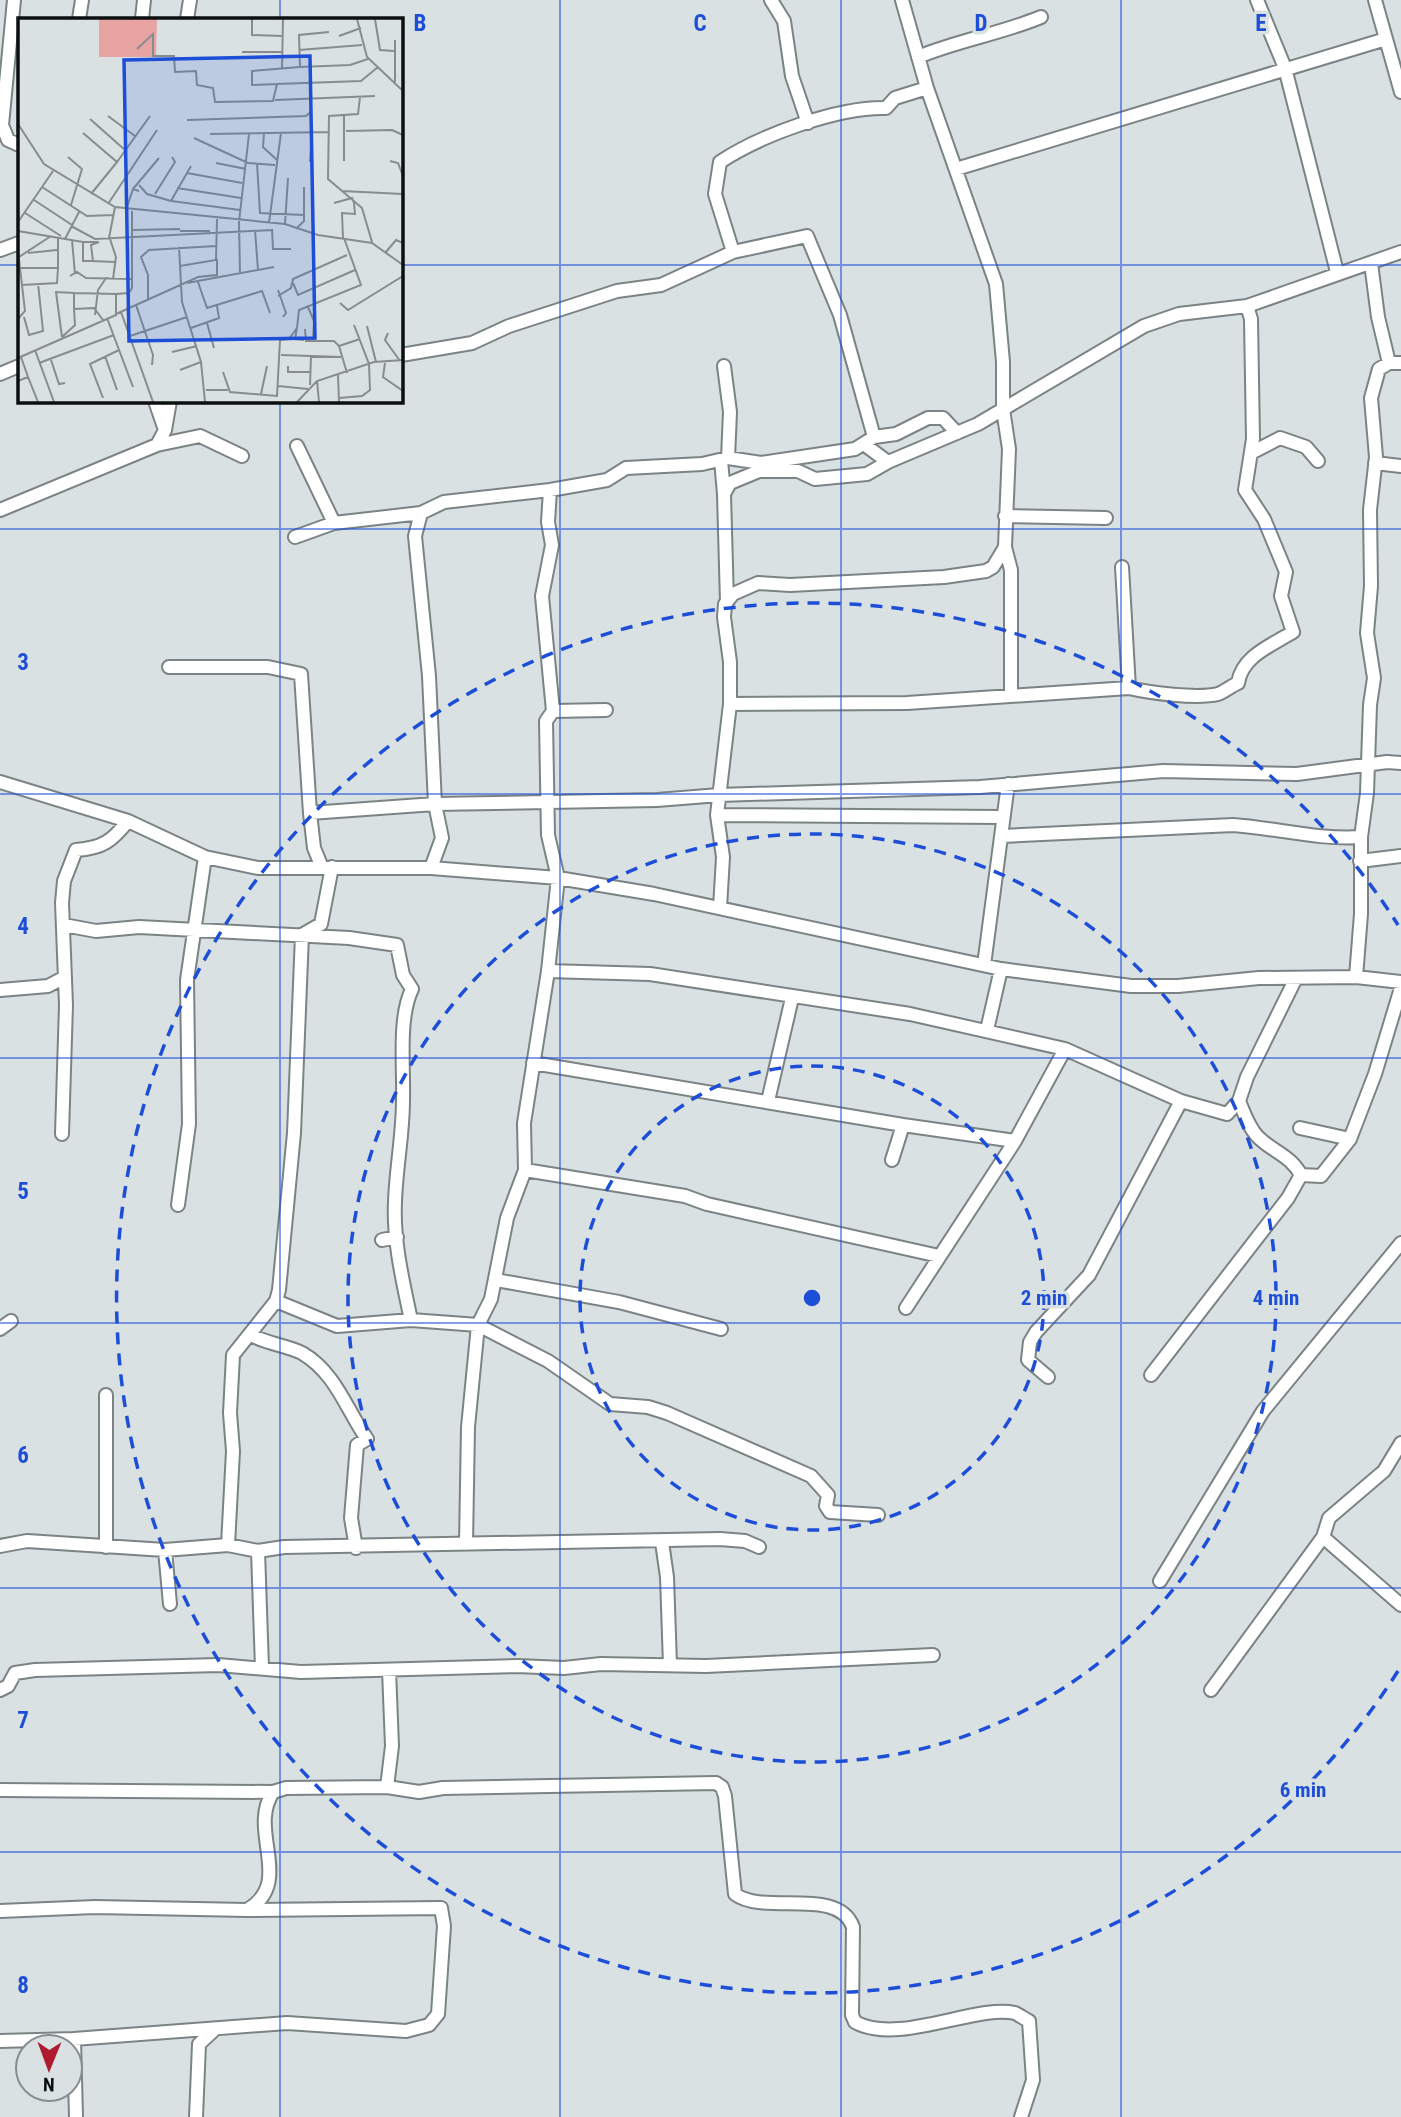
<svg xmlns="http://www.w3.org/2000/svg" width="1401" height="2117" viewBox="0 0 1401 2117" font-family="'Roboto Condensed',sans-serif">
	<rect width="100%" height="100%" fill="#d9e1e2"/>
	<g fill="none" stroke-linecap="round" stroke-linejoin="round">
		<defs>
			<path id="minor" d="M 14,0 L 2,125 L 8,140 L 19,145
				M 771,0 L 784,21 L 792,76 L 808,123
				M 902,0 L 927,88 L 996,284 L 1003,362 L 1003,409 L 1009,449 L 1005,547 L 1011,570 L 1011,696
				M 1257,0 L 1285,68 L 1337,272
				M 1375,0 L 1401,92
				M 79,19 L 82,0
				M 142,19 L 144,0
				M 187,19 L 190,0
				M 918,57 C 959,40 1000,34 1041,17
				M 956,169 L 1386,39
				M 0,250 L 19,243
				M 733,252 L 715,194 L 720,162 C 761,135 837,107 886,108 L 895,98 L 927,88
				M 1371,263 L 1378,317 L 1389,363
				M 401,355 L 472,343 L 509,326 L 617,291 L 661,285 L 733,252 L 807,236 L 840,315 L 874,437
				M 724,366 L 730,412 L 728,458
				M 0,374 L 19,366
				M 155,401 L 165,430
				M 157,445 L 200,436 L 242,456
				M 865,445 L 888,462
				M 297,446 L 334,523
				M 1251,453 L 1280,438 L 1306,447 L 1318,461
				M 721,460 L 724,494
				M 1375,463 L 1401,466
				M 0,510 L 157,445 L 165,430 L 170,401
				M 421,513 L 415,536 L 429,676 L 435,804 L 442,838 L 431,868
				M 1005,516 L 1106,518
				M 295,537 L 334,523 L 421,513 L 444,502 L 550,490 L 607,480 L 626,468 L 702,464 L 728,458 L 761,463 L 855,449 L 874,437 L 896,434 L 928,418 L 943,418 L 957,433
				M 1122,567 L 1129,688
				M 727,602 L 724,494 L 730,483 L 759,471 L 798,471 L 815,479 L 867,474 L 888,462 L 978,424 L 1144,326 L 1179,314 L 1247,306 L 1401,252
				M 169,667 L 268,667 L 301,674 L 310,813 L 314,848 L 321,865
				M 730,704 L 907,703 L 1129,688 C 1150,693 1197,699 1218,694 C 1224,692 1231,686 1238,683 C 1242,656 1272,645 1293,632 L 1281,596 L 1286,572 L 1264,519 L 1245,490 L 1253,439 L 1251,319 L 1247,306
				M 553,711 L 606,710
				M 0,782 L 128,821 L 205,857 L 258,868 L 431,868 L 558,878 L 654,894 L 1001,969 L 1131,986 L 1178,986 L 1259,978 L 1356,977 L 1401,982
				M 310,813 L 435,804 L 657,800 L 719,795 L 980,787 L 1163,771 L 1297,774 L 1387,762 L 1401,763
				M 717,815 L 1002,817
				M 1002,836 L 1233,825 C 1276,828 1318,840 1361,837
				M 1360,861 L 1401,856
				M 720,908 L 723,857 L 717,815 L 730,704 L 730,662 L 724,617 L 725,604 L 733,594 L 758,583 L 790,585 L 944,577 L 986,571 L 993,567 L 1005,547
				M 64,925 L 96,931 L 139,927 L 349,938 L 397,945 L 403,975 L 412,989 C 398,1018 404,1067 403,1100 C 403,1135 396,1168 395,1202 C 393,1241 403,1282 411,1320
				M 984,965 L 1008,784
				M 548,971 L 650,974 L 910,1014 L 1065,1049 L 1015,1141 L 906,1308
				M 1356,977 L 1361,914 L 1361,837 L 1367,793 L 1370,705 L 1374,678 L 1367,633 L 1371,586 L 1370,510 L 1376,457 L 1371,398 L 1379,369 L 1389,363 L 1401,363
				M 0,990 L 48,986 L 65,977
				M 987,1030 L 1001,969
				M 1065,1049 L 1181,1101 L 1227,1114 L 1239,1101 L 1247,1077 L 1296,978
				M 533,1063 L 903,1125 L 1015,1141
				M 768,1101 L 792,998
				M 1239,1101 C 1244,1113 1249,1128 1258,1137 C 1273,1152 1290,1155 1301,1175
				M 1300,1128 L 1350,1139 L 1375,1074 L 1401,988
				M 62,1134 L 66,1005 L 62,903 L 64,881 L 76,850 C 103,848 112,841 128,821
				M 892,1160 L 903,1125
				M 525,1170 L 685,1196 L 707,1204 L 939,1256
				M 1301,1175 L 1321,1176 L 1350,1139
				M 178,1205 L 189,1124 L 187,980 L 205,857
				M 382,1240 L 397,1237
				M 496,1280 L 619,1302 L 721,1329
				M 276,1301 L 337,1326 L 411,1320 L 478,1325 L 548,1361 L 610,1404 L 648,1407 L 667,1413 L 811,1476 L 828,1495 L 826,1506 L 830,1512 L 878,1515
				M 0,1329 L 11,1321
				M 251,1335 C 268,1344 289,1346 302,1353 C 336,1373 346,1409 367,1439 L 357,1445 L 351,1518 L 356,1548
				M 1151,1375 L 1288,1198 L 1301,1175
				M 1048,1377 L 1028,1360 L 1030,1342 L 1036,1332 L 1089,1275 L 1181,1101
				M 1323,1537 L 1401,1605
				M 662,1542 L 667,1577 L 670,1665
				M 466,1544 L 468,1427 L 478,1325 L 491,1299 L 507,1218 L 525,1170 L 524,1123 L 548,971 L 558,878 L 548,835 L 546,721 L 553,711 L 542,596 L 552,545 L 548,522 L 550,490
				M 228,1545 L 233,1451 L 230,1413 L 233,1355 L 276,1301 L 279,1290 L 294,1133 L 302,935 L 321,924 L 332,867
				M 0,1546 L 27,1541 L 165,1550 L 228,1545 L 258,1551 L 284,1547 L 720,1539 L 745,1541 L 759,1547
				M 106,1547 L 106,1395
				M 165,1550 L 170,1604
				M 258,1551 L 262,1668
				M 1160,1581 L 1263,1411 L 1401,1243
				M 0,1690 L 8,1686 L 15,1673 L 35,1670 L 218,1665 L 301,1672 L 517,1666 L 564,1668 L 601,1664 L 706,1666 L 933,1655
				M 1211,1690 L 1323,1537 L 1329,1518 L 1384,1471 L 1401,1443
				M 387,1787 L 392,1746 L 389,1670
				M 0,1790 L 273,1792
				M 0,1911 L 95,1907 L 247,1910 C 295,1882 247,1831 273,1792 L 286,1788 L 387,1787 L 419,1792 L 443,1788 L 716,1783 L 722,1787 L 725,1796 L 735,1894 C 764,1916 838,1886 853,1927 L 852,2015 L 855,2022 C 898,2046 976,2004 1015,2013 C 1019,2015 1025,2019 1029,2021 L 1033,2080 L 1021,2117
				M 74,2039 L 287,2023 L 406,2031 L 429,2025 L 438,2014 L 444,1926 L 441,1908 L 248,1910
				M 0,2041 L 74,2039 L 76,2117
				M 196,2117 L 199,2044 L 213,2031"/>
		</defs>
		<use href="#minor" stroke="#7c8384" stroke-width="16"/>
		<use href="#minor" stroke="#fff" stroke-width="12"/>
	</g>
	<path fill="none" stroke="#1d4ed8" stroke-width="2" stroke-opacity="0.55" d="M 280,0 L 280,19M 560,0 L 560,2117M 841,0 L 841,2117M 1121,0 L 1121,2117M 0,265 L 19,265M 401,265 L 1401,265M 280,401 L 280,2117M 0,529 L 1401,529M 0,794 L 1401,794M 0,1058 L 1401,1058M 0,1323 L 1401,1323M 0,1588 L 1401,1588M 0,1852 L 1401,1852"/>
	<g fill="none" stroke="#1d4ed8" stroke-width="3.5" stroke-dasharray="12 9">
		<circle cx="812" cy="1298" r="232"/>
		<circle cx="812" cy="1298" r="464"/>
		<path d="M1398 1671A695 695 0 1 1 1398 925"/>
	</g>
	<g transform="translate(18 18)">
		<rect width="385" height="385" fill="#d9e1e2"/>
		<path d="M 81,1 L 139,1 L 138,39 L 81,39 Z" fill="#e8a4a2"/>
		<path fill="none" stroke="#878d8e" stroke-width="2" d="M 234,1 L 234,17 L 265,18M 339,1 L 349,39 L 385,73M 357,1 L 362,32 L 376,33M 311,14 L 281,17 L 282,49 L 332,47 L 350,41M 321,18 L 343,10M 377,22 L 377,64M 119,31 L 135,16 L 135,38 L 156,38 L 157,54 L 178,53 L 179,67 L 195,70 L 197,84 L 255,83 L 259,66 L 343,63 L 360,49M 281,32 L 344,27M 224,34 L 265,34M 264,50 L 265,1M 259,66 L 234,67 L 234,53 L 282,49M 342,79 L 340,96 L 311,98 L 310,161 L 344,190 L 354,224M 257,82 L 357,78M 326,97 L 326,143M 90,98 L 117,118M 72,101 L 107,132M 169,102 L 288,98 L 294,93M 0,106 L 26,146 L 97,189 L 267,206 L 300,217 L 354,225 L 385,247M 328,113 L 374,112 L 385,117M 65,115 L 99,144 L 132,98M 246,115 L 245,129 L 260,143M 192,116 L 310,114M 176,120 L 230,145 L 257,147M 50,139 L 64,151 L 53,187M 372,143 L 380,145 L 385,158M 292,144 L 294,114M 198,145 L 228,151M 239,145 L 242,195 L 286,197M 173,148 L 153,183 L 222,192M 169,155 L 224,165M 121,167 L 129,176 L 153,183M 24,169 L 69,198 L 95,197M 159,170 L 223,180M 115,171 L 141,140M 324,173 L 385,176M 73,176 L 99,144M 137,176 L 157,144 L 154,139M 16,182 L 54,207M 316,185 L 334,180 L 336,185 L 337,196 L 324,195 L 325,220M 90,186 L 139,112M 108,192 L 115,171 L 121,173M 7,195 L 43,218M 0,204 L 35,153M 251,205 L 263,115M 267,206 L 270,160M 53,208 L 77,221 L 254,212M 254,211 L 255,231 L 273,231M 278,211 L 286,203 L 286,169M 114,212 L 162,211M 237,212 L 240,252M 0,213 L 65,224M 162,213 L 192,213M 91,220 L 97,189M 47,221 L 61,194M 54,222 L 57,256M 81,224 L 73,227 L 75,243 L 97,244M 161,229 L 164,284 L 183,344 L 162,352M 0,233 L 7,293 L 0,301M 368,234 L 378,222 L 385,225M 10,235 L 39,232M 1,239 L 33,218M 75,243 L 65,243 L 65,224 L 80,224M 162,248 L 198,242 L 199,201M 3,250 L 40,250 L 40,220M 222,256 L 221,204 L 231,116M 52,258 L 59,254 L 68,260 L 113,261M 180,264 L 189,290 L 244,273 L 252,295M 169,265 L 256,249M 275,265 L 280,277 L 337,252M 4,267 L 39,265 L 40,250M 260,272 L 268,295 L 265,299M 56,275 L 98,276M 260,278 L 273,270 L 275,261 L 329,237M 130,282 L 130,257 L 123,239 L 131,232 L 198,228M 322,285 L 330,292 L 385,258M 118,287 L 135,337 L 134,347M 290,289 L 296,303 L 295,322M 103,294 L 135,384M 98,296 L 180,259 L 199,257 L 199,241M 77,297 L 80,272 L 88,260 L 95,261 L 98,239 L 92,221M 6,299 L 11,317 L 25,313 L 20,265M 89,300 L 115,369M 189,305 L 196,330M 349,308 L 358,344M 173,310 L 201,300 L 199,288M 279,310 L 281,292 L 343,267 L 326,220M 287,311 L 288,323 L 316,323 L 321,328 L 342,321M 370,315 L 367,322 L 382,343M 112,318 L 169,299M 44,319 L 38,274 L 56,275 L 56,291M 44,319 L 57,307 L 56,291 L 76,290 L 85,302M 321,328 L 329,355M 17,332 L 36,384M 154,334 L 179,328M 263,337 L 323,339M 87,338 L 99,372M 0,340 L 98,297 L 98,276 L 111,275 L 114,270 L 114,193M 33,342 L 41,366 L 47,365M 183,344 L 187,384M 21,345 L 96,317M 367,345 L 365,359 L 385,373M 270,348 L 270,354 L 292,354M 205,354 L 212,374 L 259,378 L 262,322 L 271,321 L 279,310 L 277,321 L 286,322M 320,357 L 321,384M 10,359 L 20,384M 0,363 L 10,359 L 3,339M 299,363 L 301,384M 292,367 L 293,338M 260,368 L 290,371M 188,372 L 210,372M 243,376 L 249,348M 85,380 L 72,346 L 101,332M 321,380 L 344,378 L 352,372 L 351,346 L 336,307M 279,384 L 299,363 L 356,344 L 385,342"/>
		<path fill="#1d4ed8" fill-opacity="0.15" stroke="#1d4ed8" stroke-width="3.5" d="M 292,38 L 297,320 L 111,323 L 106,42 Z"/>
		<rect width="385" height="385" fill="none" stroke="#0c0f0f" stroke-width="3.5"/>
	</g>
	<g font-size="23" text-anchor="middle" font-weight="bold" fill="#1d4ed8" stroke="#d9e1e2" stroke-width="7" stroke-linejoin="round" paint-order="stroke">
		<text x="420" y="31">B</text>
		<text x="700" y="31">C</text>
		<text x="981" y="31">D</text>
		<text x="1261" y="31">E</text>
		<text x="23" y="670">3</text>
		<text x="23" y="934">4</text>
		<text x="23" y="1199">5</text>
		<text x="23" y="1463">6</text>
		<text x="23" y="1728">7</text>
		<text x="23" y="1993">8</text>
	</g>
	<circle cx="812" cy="1298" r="10" fill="#1d4ed8" stroke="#d9e1e2" stroke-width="3.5"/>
	<g font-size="21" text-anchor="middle" font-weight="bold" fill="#1d4ed8" stroke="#d9e1e2" stroke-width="7" stroke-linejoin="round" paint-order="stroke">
		<text x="1044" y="1305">2 min</text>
		<text x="1276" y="1305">4 min</text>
		<text x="1303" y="1797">6 min</text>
	</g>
	<g transform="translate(49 2068) rotate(181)"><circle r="33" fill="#d9e1e2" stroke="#878d8e" stroke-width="2"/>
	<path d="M0-5L12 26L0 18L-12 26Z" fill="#ae1b30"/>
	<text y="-10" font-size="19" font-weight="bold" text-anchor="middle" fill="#0c0f0f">N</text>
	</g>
</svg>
